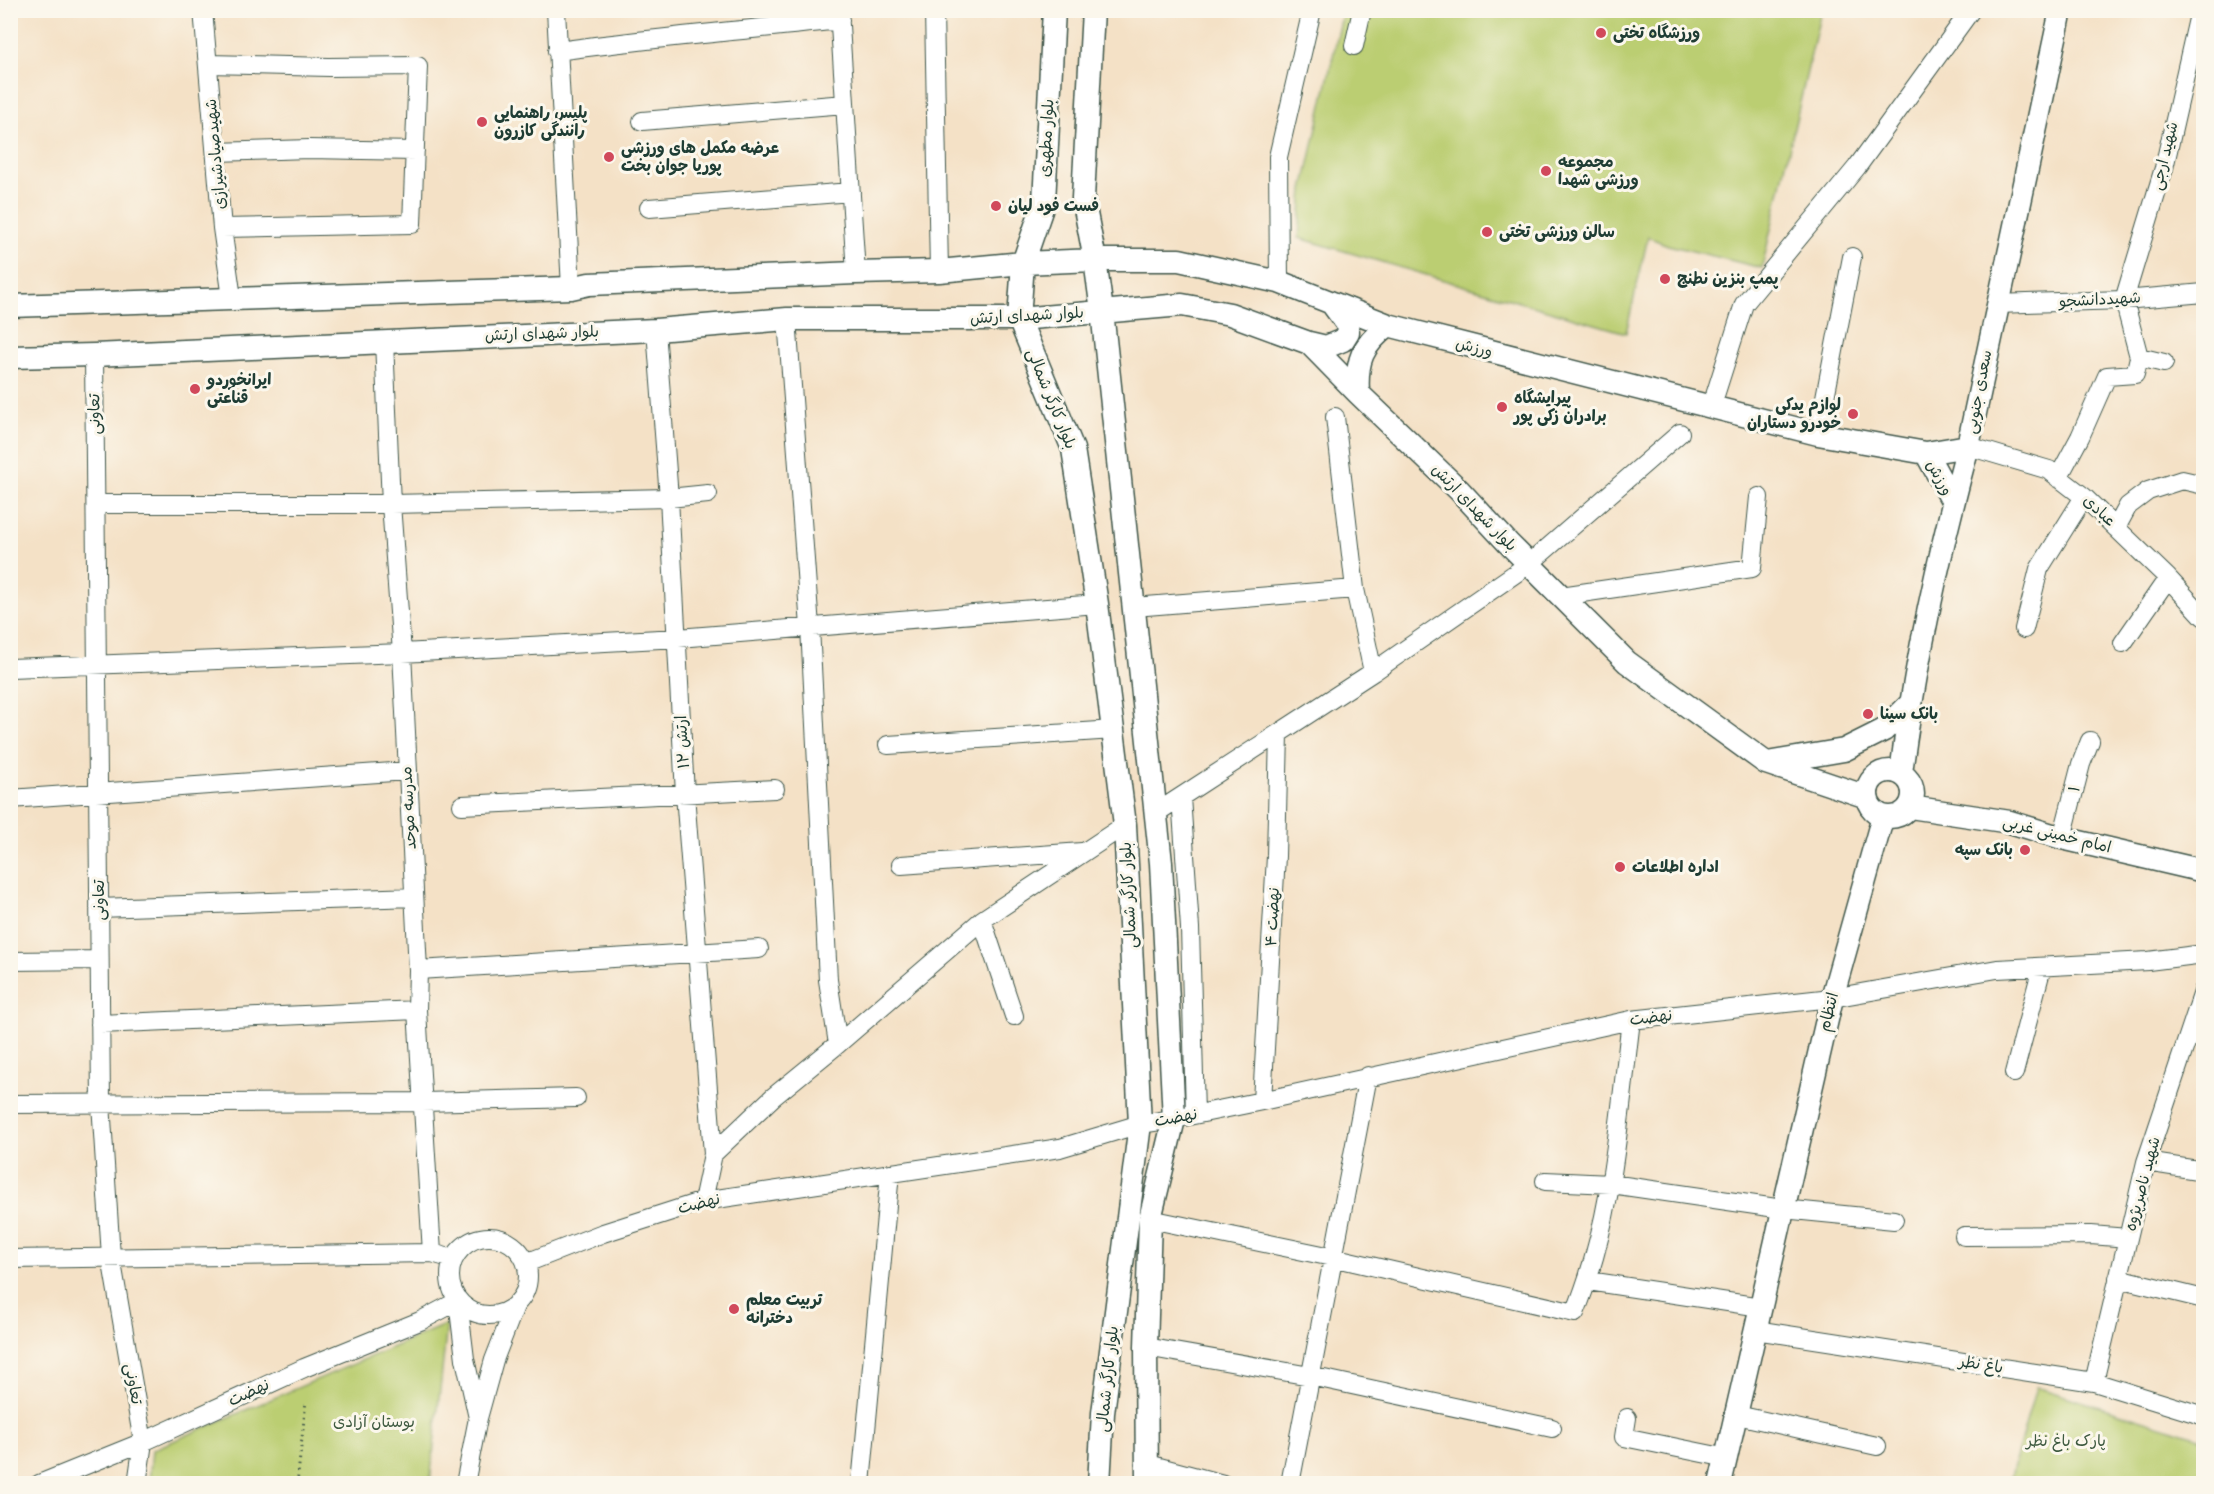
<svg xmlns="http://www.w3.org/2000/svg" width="2214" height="1494" viewBox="0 0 2214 1494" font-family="'Balsamiq Sans','Playpen Sans Arabic',sans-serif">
	<rect width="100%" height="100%" fill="#fbf7ec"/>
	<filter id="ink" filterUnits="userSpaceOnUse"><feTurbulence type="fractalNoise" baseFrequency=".0167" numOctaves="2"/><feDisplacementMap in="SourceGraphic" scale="12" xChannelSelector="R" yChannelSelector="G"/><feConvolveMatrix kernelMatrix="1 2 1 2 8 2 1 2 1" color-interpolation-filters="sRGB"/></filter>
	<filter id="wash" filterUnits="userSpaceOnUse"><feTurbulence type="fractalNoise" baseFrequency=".008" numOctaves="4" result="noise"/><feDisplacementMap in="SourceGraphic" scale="24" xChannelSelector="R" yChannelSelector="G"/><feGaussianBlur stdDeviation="1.35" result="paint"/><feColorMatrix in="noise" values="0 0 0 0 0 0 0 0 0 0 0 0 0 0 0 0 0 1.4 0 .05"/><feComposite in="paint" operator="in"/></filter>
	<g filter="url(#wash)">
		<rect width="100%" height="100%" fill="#f4e1c6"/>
		<path fill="#bbce72" stroke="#6d8653" stroke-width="1.5" d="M 1343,11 L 1821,11 L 1762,268 L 1668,245 L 1648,237 L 1626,333 L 1299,238 L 1303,190 Z
			M 447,1324 L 430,1483 L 149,1483 L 152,1450 Z
			M 2036,1387 L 2203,1439 L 2203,1483 L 2009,1483 Z"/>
	</g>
	<g filter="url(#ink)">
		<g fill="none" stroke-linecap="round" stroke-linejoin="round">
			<defs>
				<path id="minor" d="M 203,10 L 222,228 L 232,298
					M 556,10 L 571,288
					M 839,10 L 856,273
					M 934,10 L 939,271
					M 1354,46 L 1362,10
					M 557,51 C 651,38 745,30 840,20
					M 208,64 L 329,67 L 418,66 L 412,224 L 222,228
					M 642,121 L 845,104
					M 216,152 L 309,149 L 415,151
					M 649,208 L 851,192
					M 1279,282 L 1278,157 L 1312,10
					M 1997,304 L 2124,300 L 2204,293
					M 787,319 L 810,627 L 828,980 L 838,1044
					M 656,330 L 669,498 L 685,794 L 713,1154
					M 384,341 L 391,504 L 402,653 L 418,970 L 417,1010 L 432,1253 L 453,1259
					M 94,355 L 101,1103 L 111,1257 L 143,1442 L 137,1484
					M 2139,357 L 2164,363
					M 1711,408 L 1744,304 L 1857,167 L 1971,10
					M 1335,417 L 1355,589 L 1373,672
					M 1818,434 L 1852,257
					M 1968,446 L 2049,470 L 2084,497 L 2168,578 L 2204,617
					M 2058,478 L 2080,437 L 2107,376 L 2135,374 L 2139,357 L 2124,300 L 2164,168 L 2200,10
					M 96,504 L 391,504 L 669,498 L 708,494
					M 2116,528 L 2128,506 L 2148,491 L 2182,480 L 2204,485
					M 1561,596 L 1752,568 L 1759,497
					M 1134,607 L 1355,589
					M 2024,629 L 2039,569 L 2084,497
					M 2123,643 L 2168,578
					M 10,668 L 402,653 L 678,638 L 1097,604
					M 888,745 L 1114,730
					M 1181,797 L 1190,928 L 1195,1114
					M 10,799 L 407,771
					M 462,805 L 775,789
					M 1156,813 L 1373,672 L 1529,564 L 1680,433
					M 2062,838 L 2081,764 L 2090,741
					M 901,865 L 1082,852
					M 99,908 L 414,897
					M 982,920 L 1014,1016
					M 10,961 L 99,960
					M 418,970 L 759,949
					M 100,1024 L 417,1010
					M 2014,1073 L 2042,967
					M 1262,1101 L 1276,856 L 1279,733
					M 10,1104 L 423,1102 L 576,1098
					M 2146,1162 L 2204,1171
					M 1545,1181 L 1611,1184 L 1783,1209 L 1894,1220
					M 703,1201 L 713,1154 L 773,1097 L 838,1044 L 982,920 L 1125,825
					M 1150,1219 L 1332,1257 L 1575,1313 C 1613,1221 1619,1118 1631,1020
					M 1964,1236 L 2091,1235 L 2128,1238
					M450 1276a39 39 0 1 1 78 0a39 39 0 1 1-78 0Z
					M 10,1259 L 432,1253
					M 526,1263 L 603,1233 L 703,1201 L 1060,1148 L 1140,1124 L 1174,1119 L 1262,1101 L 1631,1020 L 1832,998 L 1997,969 L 2148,961 L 2204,954
					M 2118,1278 L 2204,1299
					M 1588,1281 L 1761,1307
					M 1755,1330 L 2094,1382 L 2204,1416
					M 1146,1347 L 1310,1376 L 1552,1428
					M 2094,1382 L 2146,1162 L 2204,989
					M 1737,1415 L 1877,1446
					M 1627,1418 L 1624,1437 L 1727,1458
					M 1148,1464 L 1223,1484
					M 39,1484 L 143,1442 L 304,1368 L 420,1321 L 458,1301 L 465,1359 L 478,1418 L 494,1360 L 515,1306
					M 465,1484 L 478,1418
					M 861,1484 L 890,1173
					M 1290,1484 L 1368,1076"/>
				<path id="major" d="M 1054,10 L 1044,202 L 1023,263 L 1019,319 L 1073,449 L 1097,604 L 1125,825 L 1140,1124 L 1103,1413 L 1099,1484
					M 1093,10 L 1083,198 L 1095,260 L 1102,311 L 1161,863 L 1174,1119 L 1150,1219 L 1146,1347 L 1147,1484
					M 10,306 L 571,288 L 589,284 L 856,273 L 939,271 L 1023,263 L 1095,260 L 1179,260 L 1279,282 L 1388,325 L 1818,434 L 1926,453 L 1968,446
					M 1309,343 L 1326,347 L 1343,340 L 1348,332 L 1347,324 L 1333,305
					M 10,357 L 94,355 L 656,330 L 787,319 L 1019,319 L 1182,305 L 1230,314 L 1309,343 L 1358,393 L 1459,490 L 1508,543 L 1627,662 L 1766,763 L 1867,797
					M 1358,393 C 1356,360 1362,346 1388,325
					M 1926,453 L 1953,502
					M 1767,763 L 1844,750 L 1884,730 L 1910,704
					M1867 794a23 23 0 1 1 46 0a23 23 0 1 1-46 0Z
					M 1901,773 C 1915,662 1939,554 1968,446 L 2061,10
					M 1910,807 L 2010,822 L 2062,838 L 2204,871
					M 1720,1484 L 1832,998 L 1883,816"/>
			</defs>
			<use href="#minor" stroke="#3f564a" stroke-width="20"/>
			<use href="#major" stroke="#3f564a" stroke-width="25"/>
			<path stroke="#3f564a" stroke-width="3" stroke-dasharray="1.5 4.5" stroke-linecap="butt" d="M 297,1484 L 306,1401"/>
			<use href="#minor" stroke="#fff" stroke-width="18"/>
			<use href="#major" stroke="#fff" stroke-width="22"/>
		</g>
	</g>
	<g fill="#d1495b" stroke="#fbf7ec" stroke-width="2">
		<circle cx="1601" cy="33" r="6"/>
		<circle cx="482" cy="122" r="6"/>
		<circle cx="609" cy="157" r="6"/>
		<circle cx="1546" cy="171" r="6"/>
		<circle cx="996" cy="206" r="6"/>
		<circle cx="1487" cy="232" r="6"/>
		<circle cx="1665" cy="279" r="6"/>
		<circle cx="195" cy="389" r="6"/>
		<circle cx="1502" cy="407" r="6"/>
		<circle cx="1853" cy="414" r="6"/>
		<circle cx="1868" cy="714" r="6"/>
		<circle cx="2025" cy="850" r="6"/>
		<circle cx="1620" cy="867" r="6"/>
		<circle cx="734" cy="1309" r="6"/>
	</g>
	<g text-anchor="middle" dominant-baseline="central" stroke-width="6" stroke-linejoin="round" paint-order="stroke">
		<g font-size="16" font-weight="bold" fill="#1f3d34" stroke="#fbf7ec" text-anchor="start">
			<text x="1613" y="33">ورزشگاه تختی</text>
			<text x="494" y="113">پلیس راهنمایی<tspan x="494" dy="18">رانندگی کازرون</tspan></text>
			<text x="621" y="148">عرضه مکمل های ورزشی<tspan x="621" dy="18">پوریا جوان بخت</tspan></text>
			<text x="1558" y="162">مجموعه<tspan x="1558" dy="18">ورزشی شهدا</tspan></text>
			<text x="1008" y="206">فست فود لیان</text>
			<text x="1499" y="232">سالن ورزشی تختی</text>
			<text x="1677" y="279">پمپ بنزین نطنج</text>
			<text x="207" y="380">ایرانخوردو<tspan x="207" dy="18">قناعتی</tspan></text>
			<text x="1514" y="398">پیرایشگاه<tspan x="1514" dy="18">برادران زکی پور</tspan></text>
			<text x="1841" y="405" text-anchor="end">لوازم یدکی<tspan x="1841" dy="18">خودرو دستاران</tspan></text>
			<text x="1880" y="714">بانک سینا</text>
			<text x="2013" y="850" text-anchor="end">بانک سپه</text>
			<text x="1632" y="867">اداره اطلاعات</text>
			<text x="746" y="1300">تربیت معلم<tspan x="746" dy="18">دخترانه</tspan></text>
		</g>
		<g font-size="16" fill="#1f3d34" stroke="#fbf7ec">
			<text transform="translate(1047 138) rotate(-87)">بلوار مطهری</text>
			<text transform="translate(216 154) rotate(-95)">شهیدصیادشیرازی</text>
			<text transform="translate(2165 156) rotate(-76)">شهید ارجی</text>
			<text transform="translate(2100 300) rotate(-3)">شهیددانشجو</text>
			<text transform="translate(1027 316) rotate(-3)">بلوار شهدای ارتش</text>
			<text transform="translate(542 334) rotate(-2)">بلوار شهدای ارتش</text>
			<text transform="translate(1474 348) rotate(14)">ورزش</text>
			<text transform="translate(1979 392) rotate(-79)">سعدی جنوبی</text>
			<text transform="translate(1051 399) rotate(68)">بلوار کارگر شمالی</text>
			<text transform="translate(95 414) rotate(-91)">تعاونی</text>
			<text transform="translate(1939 478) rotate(61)">ورزش</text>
			<text transform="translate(1474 508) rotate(46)">بلوار شهدای ارتش</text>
			<text transform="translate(2099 511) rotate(43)">عبادی</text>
			<text transform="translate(683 742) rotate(-93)">ارتش ۱۲</text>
			<text transform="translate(2075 789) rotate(-75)">۱</text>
			<text transform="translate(409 808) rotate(-93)">مدرسه موحد</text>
			<text transform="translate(2057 835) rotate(14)">امام خمینی غربی</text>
			<text transform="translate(1129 895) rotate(-93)">بلوار کارگر شمالی</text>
			<text transform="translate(99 900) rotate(-90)">تعاونی</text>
			<text transform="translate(1273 917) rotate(-87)">نهضت ۴</text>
			<text transform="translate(1829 1012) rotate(-76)">انتظام</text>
			<text transform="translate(1651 1018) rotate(-7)">نهضت</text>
			<text transform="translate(1176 1118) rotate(-10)">نهضت</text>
			<text transform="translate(2143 1184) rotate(-75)">شهید ناصرپژوه</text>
			<text transform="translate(699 1204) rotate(-14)">نهضت</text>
			<text transform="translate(1981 1365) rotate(9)">باغ نظر</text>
			<text transform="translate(1108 1379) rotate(-84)">بلوار کارگر شمالی</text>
			<text transform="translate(133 1384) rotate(80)">تعاونی</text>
			<text transform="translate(249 1393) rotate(-25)">نهضت</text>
		</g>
		<g font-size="16" fill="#3e5a40" stroke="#fbf7ec">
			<text x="374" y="1422">بوستان آزادی</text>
			<text x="2066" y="1441">پارک باغ نظر</text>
		</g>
	</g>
	<rect width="2214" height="1494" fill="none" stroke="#fbf7ec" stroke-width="36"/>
</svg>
